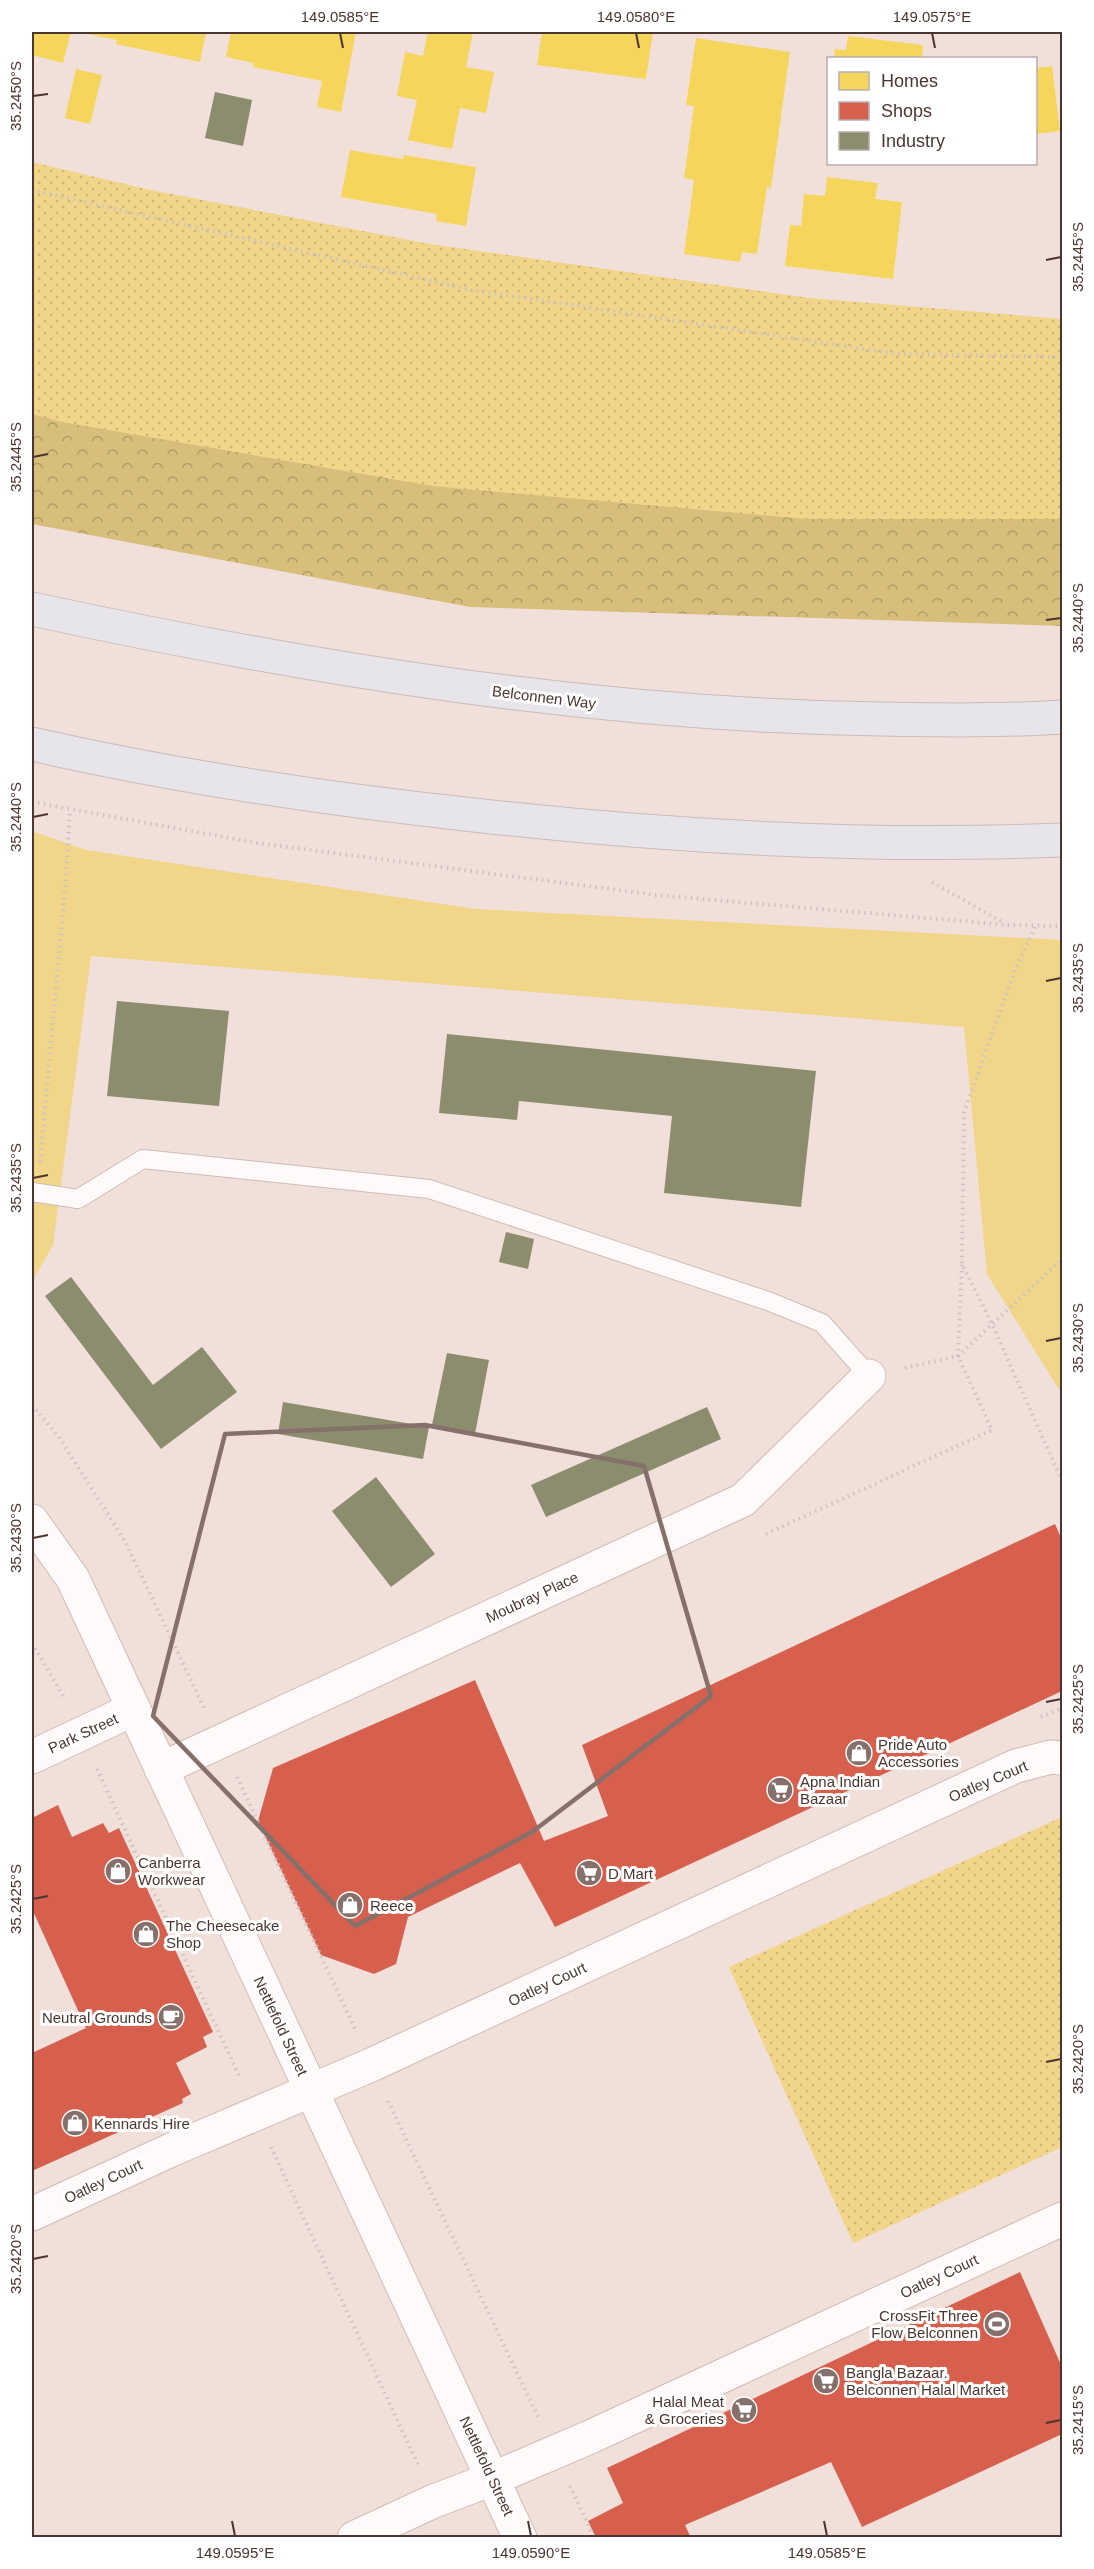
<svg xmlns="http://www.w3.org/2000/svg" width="1094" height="2569" font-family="Arial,sans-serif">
<defs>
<pattern id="forest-crowns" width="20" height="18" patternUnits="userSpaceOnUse" patternTransform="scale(1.5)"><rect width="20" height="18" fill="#d7bf7b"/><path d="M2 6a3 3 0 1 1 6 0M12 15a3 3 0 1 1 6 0" fill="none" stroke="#b09c65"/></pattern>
<pattern id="park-dots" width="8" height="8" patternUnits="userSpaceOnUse" patternTransform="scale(1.5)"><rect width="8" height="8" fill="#f1d589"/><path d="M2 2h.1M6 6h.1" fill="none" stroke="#d0b777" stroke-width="1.8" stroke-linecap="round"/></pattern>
</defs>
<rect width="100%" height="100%" fill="#f1dfda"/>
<path fill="#f1d589" d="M32,831L86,850L476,909L1062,940V1394L987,1274L964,1027L91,956L53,1245L32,1282Z"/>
<path fill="url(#forest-crowns)" d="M32,238L1062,406V626L470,607L32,524Z"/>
<g fill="url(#park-dots)">
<path d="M32,162L146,189L430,244L810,298L1062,319V519H806L432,486L62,422L32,414Z"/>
<path d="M1062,1817V2147L853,2243L729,1967Z"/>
</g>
<g fill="#f6d55c">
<path d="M32,32H71L63,63L32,55Z"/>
<path d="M88,32H206L200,62L116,44L117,40L88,34Z"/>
<path d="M231,32H356L341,112L317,107L322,81L253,67L254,63L226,57Z"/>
<path d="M428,32H473L466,67L494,72L486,113L460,108L452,149L408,140L417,100L397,96L405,52L423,56Z"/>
<path d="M542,32H653L646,79L537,65Z"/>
<path d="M848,36L923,45L922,58H834L835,49L846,50Z"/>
<path d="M696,38L790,52L771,188L767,187L757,254L742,252L740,262L684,254L694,180L684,178L694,106L686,105Z"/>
<path d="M1052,66L1060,131L1036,134V68Z"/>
<path d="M76,69L102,75L90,124L65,118Z"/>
<path d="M350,150L403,159L404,155L476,167L466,226L436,221L437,214L341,197Z"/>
<path d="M827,177L878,183L875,199L902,202L893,279L785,266L790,225L801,226L804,194L825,196Z"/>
</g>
<g fill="#d6604d">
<path d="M1055,1524L1062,1540V1691L555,1927L520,1863L408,1917L396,1964L374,1974L321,1955L258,1821L273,1768L475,1680L544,1841L608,1816L582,1745Z"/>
<path d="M58,1805L72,1837L103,1823L109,1833L119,1828L213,2032L203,2037L207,2047L176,2063L191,2094L182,2099L183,2103L32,2171V2053L86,2028L32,1909V1818Z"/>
<path d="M1020,2272L1062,2367V2434L862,2527L831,2462L685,2525L691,2538H596L588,2521L623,2503L607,2468Z"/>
</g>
<g fill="#8c8c6e">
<path d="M215,92L252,100L243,146L205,138Z"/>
<path d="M117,1001L229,1011L219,1106L107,1096Z"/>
<path d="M447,1034L816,1071L801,1207L664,1193L672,1116L519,1101L517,1120L439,1113Z"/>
<path d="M506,1232L534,1239L528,1269L499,1262Z"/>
<path d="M71,1277L153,1385L202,1347L237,1392L161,1449L45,1296Z"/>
<path d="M447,1353L489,1360L475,1434L432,1425Z"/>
<path d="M283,1402L429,1427L423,1459L278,1434Z"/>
<path d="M707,1407L721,1439L546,1517L531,1485Z"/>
<path d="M376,1477L435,1554L391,1587L332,1511Z"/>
</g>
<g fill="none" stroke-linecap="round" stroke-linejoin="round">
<defs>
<path id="service" d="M32,1192L78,1199L143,1159L429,1189L768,1301L822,1323L869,1376"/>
<g id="minor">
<path d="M32,1757L134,1709"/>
<path d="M161,1769L743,1500L869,1376"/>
<path d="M32,2214L171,2150L371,2065L1016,1766L1051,1757L1062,1758"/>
<path d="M354,2538L434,2501L492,2479L590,2437L1062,2219"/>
</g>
<path id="tertiary" d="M32,1521L73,1579L520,2538"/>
<g id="primary">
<path d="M32,609C311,669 593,715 880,719C941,720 1001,721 1062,717"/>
<path d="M32,744C177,777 326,799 474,815C669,837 866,848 1062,840"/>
</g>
</defs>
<use href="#service" stroke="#cfbcb7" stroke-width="20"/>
<use href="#minor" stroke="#cfbcb7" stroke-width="35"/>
<use href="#tertiary" stroke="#cfbcb7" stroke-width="35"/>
<use href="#primary" stroke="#c8bcb9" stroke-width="35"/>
<g stroke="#cbc3c2" stroke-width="4" stroke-dasharray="1.5 4.5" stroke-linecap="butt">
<path d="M32,190L471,290L898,354L1062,357"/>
<path d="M32,802L257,843L656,895L1007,925L1062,926"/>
<path d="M932,882L1004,923"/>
<path d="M1035,927L1015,970L964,1112L962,1264L992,1324L1062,1481"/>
<path d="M40,1162L66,878L70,810"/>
<path d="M905,1368L958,1356L1062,1259"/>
<path d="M32,1405L59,1437L126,1543L204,1708"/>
<path d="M766,1534L992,1430L958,1356L962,1264"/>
<path d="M32,1643L65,1699"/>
<path d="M1041,1717L1062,1708"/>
<path d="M97,1769L240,2078"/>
<path d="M237,1777L356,2031"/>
<path d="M388,2101L538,2417"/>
<path d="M271,2147L418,2465"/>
<path d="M570,2486L594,2538"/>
</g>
<use href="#service" stroke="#fdfaf9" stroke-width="18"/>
<use href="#minor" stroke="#fdfaf9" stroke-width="33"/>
<use href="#tertiary" stroke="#fdfaf9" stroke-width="33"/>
<use href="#primary" stroke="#e7e5e9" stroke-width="33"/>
</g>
<path fill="none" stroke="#85706c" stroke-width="4.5" stroke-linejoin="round" d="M425,1425L644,1466L711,1696L532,1832L355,1926L153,1716L225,1434Z"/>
<path fill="none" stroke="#4b3530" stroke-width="2" d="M340,33L343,48M636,33L639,48M932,33L935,48M33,96L48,94M1046,260L1061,257M33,457L48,454M1046,620L1061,618M33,817L48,814M1046,981L1061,978M33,1178L48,1175M1046,1341L1061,1338M33,1538L48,1535M1046,1702L1061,1699M33,1899L48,1896M1046,2062L1061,2059M33,2259L48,2256M1046,2423L1061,2420M232,2521L235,2536M528,2521L531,2536M824,2521L827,2536"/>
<defs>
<symbol id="shop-disc" viewBox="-11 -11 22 22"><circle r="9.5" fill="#85706c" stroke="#fff"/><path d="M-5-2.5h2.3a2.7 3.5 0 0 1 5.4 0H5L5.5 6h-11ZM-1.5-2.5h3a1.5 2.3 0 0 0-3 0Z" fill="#fff"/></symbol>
<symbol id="supermarket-disc" viewBox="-11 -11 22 22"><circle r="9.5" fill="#85706c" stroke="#fff"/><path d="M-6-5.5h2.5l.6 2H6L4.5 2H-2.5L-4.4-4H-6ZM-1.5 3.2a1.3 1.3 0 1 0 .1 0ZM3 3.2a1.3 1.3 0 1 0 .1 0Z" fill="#fff"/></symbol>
<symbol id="cafe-disc" viewBox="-11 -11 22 22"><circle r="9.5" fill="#85706c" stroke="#fff"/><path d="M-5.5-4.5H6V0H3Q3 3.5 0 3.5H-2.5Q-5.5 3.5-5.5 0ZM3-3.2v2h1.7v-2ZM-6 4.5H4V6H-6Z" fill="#fff"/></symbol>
<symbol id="stadium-disc" viewBox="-11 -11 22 22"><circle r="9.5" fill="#85706c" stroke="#fff"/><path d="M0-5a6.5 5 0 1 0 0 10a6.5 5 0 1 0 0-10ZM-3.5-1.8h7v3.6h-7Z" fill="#fff"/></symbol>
</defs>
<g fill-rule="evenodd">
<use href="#shop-disc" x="844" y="1738" width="30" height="30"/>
<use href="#supermarket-disc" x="765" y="1775" width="30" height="30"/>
<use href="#shop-disc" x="103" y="1856" width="30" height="30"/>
<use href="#supermarket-disc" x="574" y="1858" width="30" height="30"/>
<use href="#shop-disc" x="335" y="1890" width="30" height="30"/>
<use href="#shop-disc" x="131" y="1919" width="30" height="30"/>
<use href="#cafe-disc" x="156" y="2002" width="30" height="30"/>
<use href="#shop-disc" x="60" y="2108" width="30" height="30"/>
<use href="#stadium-disc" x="982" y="2309" width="30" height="30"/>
<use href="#supermarket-disc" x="811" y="2366" width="30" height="30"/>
<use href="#supermarket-disc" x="729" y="2395" width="30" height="30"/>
</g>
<g text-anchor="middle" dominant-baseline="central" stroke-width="6" stroke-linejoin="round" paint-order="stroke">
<g font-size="15" fill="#4b3530" stroke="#fff">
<text transform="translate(544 697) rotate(7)">Belconnen Way</text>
<text transform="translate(532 1597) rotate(-25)">Moubray Place</text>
<text transform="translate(83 1733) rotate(-25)">Park Street</text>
<text transform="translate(988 1781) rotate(-23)">Oatley Court</text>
<text transform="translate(547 1984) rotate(-25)">Oatley Court</text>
<text transform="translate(281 2026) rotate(65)">Nettlefold Street</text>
<text transform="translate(103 2181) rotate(-25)">Oatley Court</text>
<text transform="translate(939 2276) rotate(-25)">Oatley Court</text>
<text transform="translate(487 2466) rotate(65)">Nettlefold Street</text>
</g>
<g font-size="15" fill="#4b3530" stroke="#fff" text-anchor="start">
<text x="878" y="1744">Pride Auto<tspan x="878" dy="17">Accessories</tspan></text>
<text x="800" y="1781">Apna Indian<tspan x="800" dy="17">Bazaar</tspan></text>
<text x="138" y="1862">Canberra<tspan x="138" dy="17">Workwear</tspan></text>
<text x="608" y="1873">D Mart</text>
<text x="370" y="1905">Reece</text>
<text x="166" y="1925">The Cheesecake<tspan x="166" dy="17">Shop</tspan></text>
<text x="152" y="2017" text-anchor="end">Neutral Grounds</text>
<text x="94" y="2123">Kennards Hire</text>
<text x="978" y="2315" text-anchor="end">CrossFit Three<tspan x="978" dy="17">Flow Belconnen</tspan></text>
<text x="846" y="2372">Bangla Bazaar.<tspan x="846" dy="17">Belconnen Halal Market</tspan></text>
<text x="724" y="2401" text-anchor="end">Halal Meat<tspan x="724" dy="17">&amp; Groceries</tspan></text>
</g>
</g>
<rect width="1094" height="2569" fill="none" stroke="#ffffff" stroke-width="66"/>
<rect x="827" y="57" width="210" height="108" fill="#ffffff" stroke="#b7aeac" stroke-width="1.5"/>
<rect x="839" y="72" width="30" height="18" fill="#f6d55c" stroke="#b7aeac" stroke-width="1.5"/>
<text x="881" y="87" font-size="18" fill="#4b3530">Homes</text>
<rect x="839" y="102" width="30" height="18" fill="#d6604d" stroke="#b7aeac" stroke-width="1.5"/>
<text x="881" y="117" font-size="18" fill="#4b3530">Shops</text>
<rect x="839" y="132" width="30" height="18" fill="#8c8c6e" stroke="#b7aeac" stroke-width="1.5"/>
<text x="881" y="147" font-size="18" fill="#4b3530">Industry</text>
<rect x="33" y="33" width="1028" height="2503" fill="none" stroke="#4b3530" stroke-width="2"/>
<g font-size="15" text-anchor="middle" fill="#4b3530">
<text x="340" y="22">149.0585°E</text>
<text x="636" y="22">149.0580°E</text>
<text x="932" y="22">149.0575°E</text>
<text transform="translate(16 96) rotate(-90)" y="5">35.2450°S</text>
<text transform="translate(1078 257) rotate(-90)" y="5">35.2445°S</text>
<text transform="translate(16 457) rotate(-90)" y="5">35.2445°S</text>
<text transform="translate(1078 618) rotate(-90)" y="5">35.2440°S</text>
<text transform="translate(16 817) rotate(-90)" y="5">35.2440°S</text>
<text transform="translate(1078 978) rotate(-90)" y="5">35.2435°S</text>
<text transform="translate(16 1178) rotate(-90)" y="5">35.2435°S</text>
<text transform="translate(1078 1338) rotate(-90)" y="5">35.2430°S</text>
<text transform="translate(16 1538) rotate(-90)" y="5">35.2430°S</text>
<text transform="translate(1078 1699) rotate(-90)" y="5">35.2425°S</text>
<text transform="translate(16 1899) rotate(-90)" y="5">35.2425°S</text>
<text transform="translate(1078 2059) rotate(-90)" y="5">35.2420°S</text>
<text transform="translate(16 2259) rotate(-90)" y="5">35.2420°S</text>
<text transform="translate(1078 2420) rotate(-90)" y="5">35.2415°S</text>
<text x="235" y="2558">149.0595°E</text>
<text x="531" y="2558">149.0590°E</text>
<text x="827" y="2558">149.0585°E</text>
</g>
</svg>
